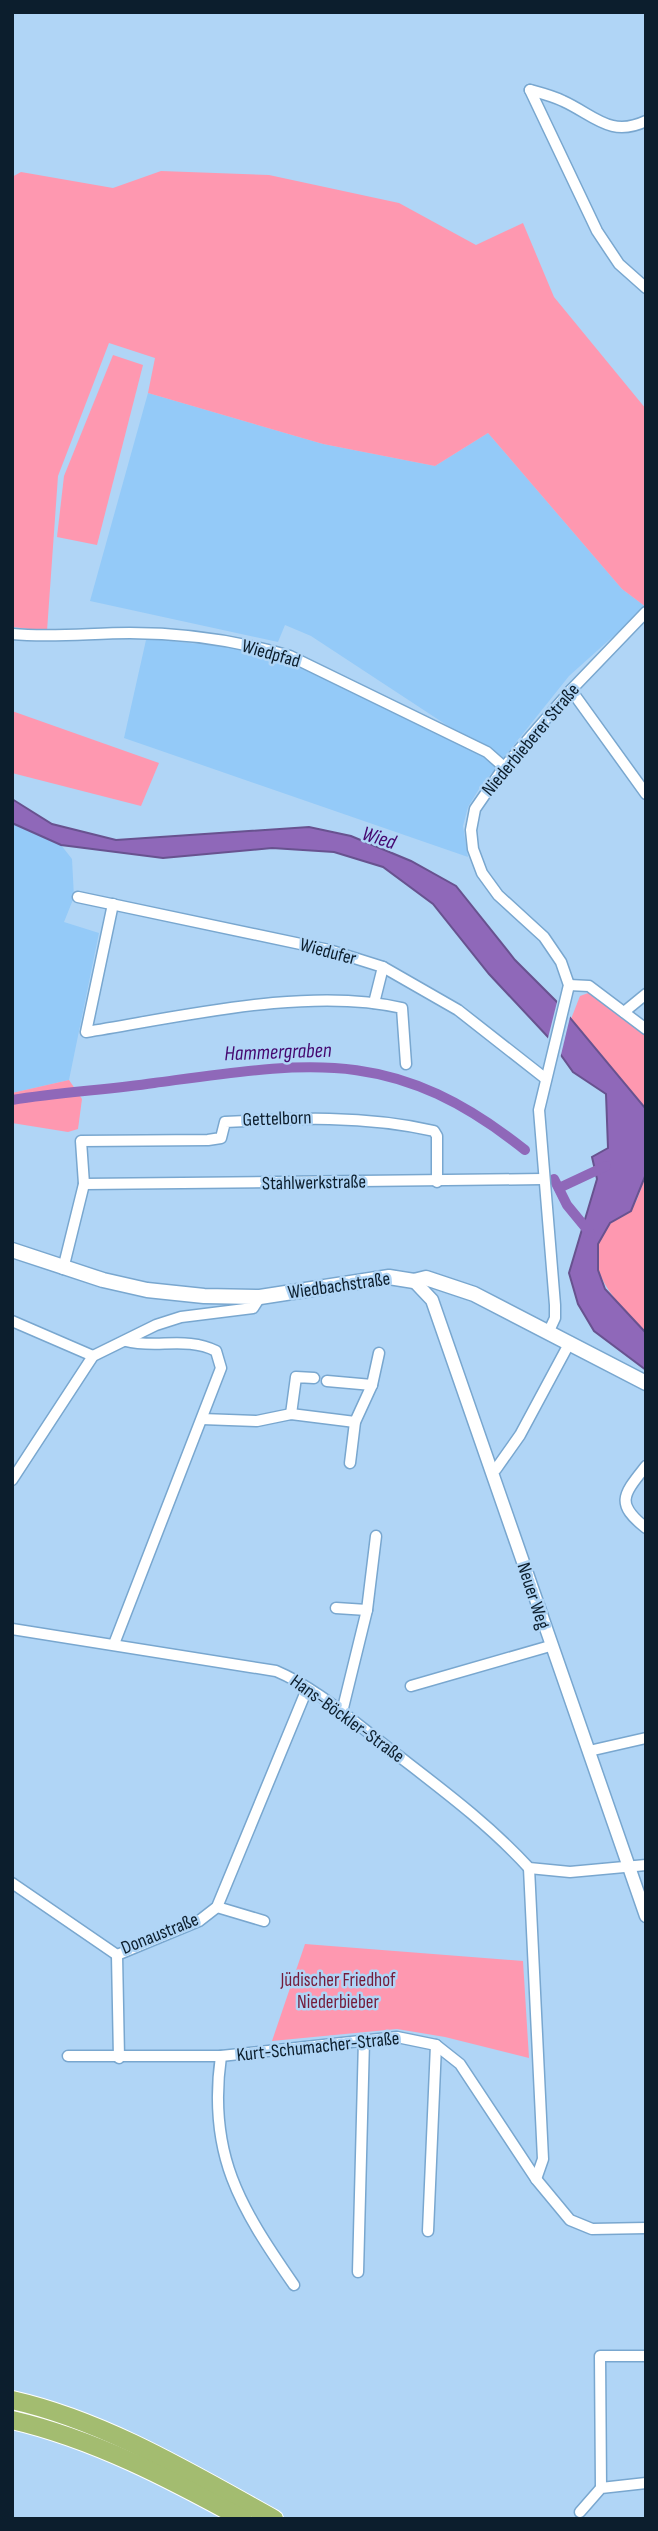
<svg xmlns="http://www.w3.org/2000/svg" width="658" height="2531" font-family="'Sofia Sans Condensed',sans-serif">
<rect width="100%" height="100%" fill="#b0d5f6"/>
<g fill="#94caf8">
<path d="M148,393L323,444L435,466L488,433L622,589L646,607L569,676L479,789L468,807L463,826L468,857L124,738L146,640H163L271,652L480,747L311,636L285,625L278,642L90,601Z"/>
<path d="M12,823L61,845L72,859L74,897L64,922L99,933L69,1080L12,1093Z"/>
</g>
<g fill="#fe98b0">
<path d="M161,171L269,175L399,203L476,245L523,223L554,297L646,409V607L622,589L488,433L435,466L323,444L148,393L155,358L109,343L58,476L47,631L12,627V177L21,172L113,188Z"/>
<path d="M113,355L143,365L97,545L57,537L64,476Z"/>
<path d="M12,711L159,763L141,806L12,773Z"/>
<path d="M591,992L646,1035V1109L571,1019L580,996Z"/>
<path d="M69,1080L82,1099L78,1129L68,1132L12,1123V1093Z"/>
<path d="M646,1174V1333C620,1305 573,1264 610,1224C615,1219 623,1217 628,1213C637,1206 642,1184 646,1174Z"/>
<path d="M305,1944L523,1961L529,2058L445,2037L397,2029L272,2041Z"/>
</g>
<path fill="#8f68b9" stroke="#68528f" stroke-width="2" d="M12,799L52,824L116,840L309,827L351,836L411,861L456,886L515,960L556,1001L646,1109V1174L631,1211L610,1223L598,1244V1270L605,1289L646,1333V1370L594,1331L578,1304L569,1273L597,1179L592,1157L608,1148L606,1094L573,1072L548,1037L489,974L433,904L383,867L334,852L272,848L163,858L61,845L12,823Z"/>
<path fill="#b0d5f6" d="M558,998L571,1013L560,1059L547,1042Z"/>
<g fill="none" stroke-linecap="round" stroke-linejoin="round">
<g stroke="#8f68b9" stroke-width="10">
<path d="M12,1100C60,1092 107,1090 154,1083C311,1062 393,1045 525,1150"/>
<path d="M554,1179L567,1205L590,1233"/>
<path d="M559,1188L606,1166"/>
</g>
<defs>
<g id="minor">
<path d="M530,90L597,231L619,264L646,288"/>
<path d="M530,90C541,93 553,96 563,101C594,115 610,138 646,121"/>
<path d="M12,634C52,638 91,633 130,633C184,633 239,641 290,656L487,752L504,767"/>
<path d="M571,690L646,794"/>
<path d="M78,897L329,950L383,967L458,1010L546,1079"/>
<path d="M113,904L86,1032C180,1017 309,986 402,1008L406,1064"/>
<path d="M569,985L589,986L646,1029"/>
<path d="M374,1003L383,967"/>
<path d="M624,1012L646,994"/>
<path d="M84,1184L543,1179"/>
<path d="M63,1269L84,1184L81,1141L208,1140L221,1138L225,1122C295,1118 364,1115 434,1131L437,1136V1182"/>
<path d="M12,1321L93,1356"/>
<path d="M549,1331L555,1318V1305L539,1110L569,985L561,962L544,937L498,895L482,873L473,849L471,830L475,809L504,767L571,690L646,612"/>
<path d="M327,1381L372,1385"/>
<path d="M291,1414L296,1377L314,1378"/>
<path d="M202,1419L257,1421L291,1414L355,1422"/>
<path d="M350,1463L355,1422L372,1385L379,1353"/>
<path d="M646,1466C624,1494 614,1503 646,1528"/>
<path d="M491,1471L496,1469L520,1435L570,1342"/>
<path d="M12,1480L93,1356L156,1325L181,1317L253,1308L260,1297"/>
<path d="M336,1608L367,1610"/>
<path d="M12,1629L276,1671C314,1687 349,1718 382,1743C433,1783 485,1820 529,1868L570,1872L646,1865"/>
<path d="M114,1644L221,1368L216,1351C187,1336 155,1349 126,1341"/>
<path d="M411,1686L550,1646"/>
<path d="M342,1712L367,1610L376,1536"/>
<path d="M589,1751L646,1738"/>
<path d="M529,1868L543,2159L536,2179"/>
<path d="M12,1883L117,1955"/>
<path d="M217,1907L264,1921"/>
<path d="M117,1955L199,1921L217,1907L307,1689"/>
<path d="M117,1955L119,2058"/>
<path d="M68,2056H221L397,2037L436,2045L460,2064L536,2179L570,2220L592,2229L646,2228"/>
<path d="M221,2056C207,2154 240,2207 294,2285"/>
<path d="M428,2231L436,2045"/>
<path d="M358,2272L364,2040"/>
<path d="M601,2488L600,2356H646"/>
<path d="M580,2512L601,2488L646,2483"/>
</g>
<path id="tertiary" d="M414,1281L432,1300L646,1916"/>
<path id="secondary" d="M12,1250L103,1280L147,1290L204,1296L260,1297L389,1277L414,1281L426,1278L474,1294L646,1383"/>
<g id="trunk">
<path d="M12,2400C105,2421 191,2473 274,2519"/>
<path d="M12,2420C94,2439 170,2479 243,2519"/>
</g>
</defs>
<use href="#minor" stroke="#79a7cf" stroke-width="13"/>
<use href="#tertiary" stroke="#79a7cf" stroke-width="15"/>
<use href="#secondary" stroke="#79a7cf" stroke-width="17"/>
<use href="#trunk" stroke="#fff" stroke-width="20"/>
<use href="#minor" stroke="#fff" stroke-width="10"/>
<use href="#tertiary" stroke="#fff" stroke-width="12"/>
<use href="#secondary" stroke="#fff" stroke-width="14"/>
<use href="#trunk" stroke="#a3bc70" stroke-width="18"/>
</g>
<g text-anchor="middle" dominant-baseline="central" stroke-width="5" stroke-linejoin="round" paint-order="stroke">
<g font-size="19" fill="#0c1e2d" stroke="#b0d5f6">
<text transform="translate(271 654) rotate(16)">Wiedpfad</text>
<text transform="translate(531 740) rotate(-50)">Niederbieberer Straße</text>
<text transform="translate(328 952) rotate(15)">Wiedufer</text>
<text transform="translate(277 1119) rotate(-2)">Gettelborn</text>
<text transform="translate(314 1183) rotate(-1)">Stahlwerkstraße</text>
<text transform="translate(339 1286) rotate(-8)">Wiedbachstraße</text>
<text transform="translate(533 1596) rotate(72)">Neuer Weg</text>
<text transform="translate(347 1719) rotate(36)">Hans-Böckler-Straße</text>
<text transform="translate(160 1934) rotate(-22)">Donaustraße</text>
<text transform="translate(318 2047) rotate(-6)">Kurt-Schumacher-Straße</text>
</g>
<g font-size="19" fill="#741a39" stroke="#b0d5f6">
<text x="338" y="1980">Jüdischer Friedhof<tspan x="338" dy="22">Niederbieber</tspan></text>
</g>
<g font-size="21" font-style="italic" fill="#45076f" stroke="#b0d5f6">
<text transform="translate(379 838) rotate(18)">Wied</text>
<text transform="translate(278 1052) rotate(-2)">Hammergraben</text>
</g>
</g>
<rect width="658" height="2531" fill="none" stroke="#0c1e2d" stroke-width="28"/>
</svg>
